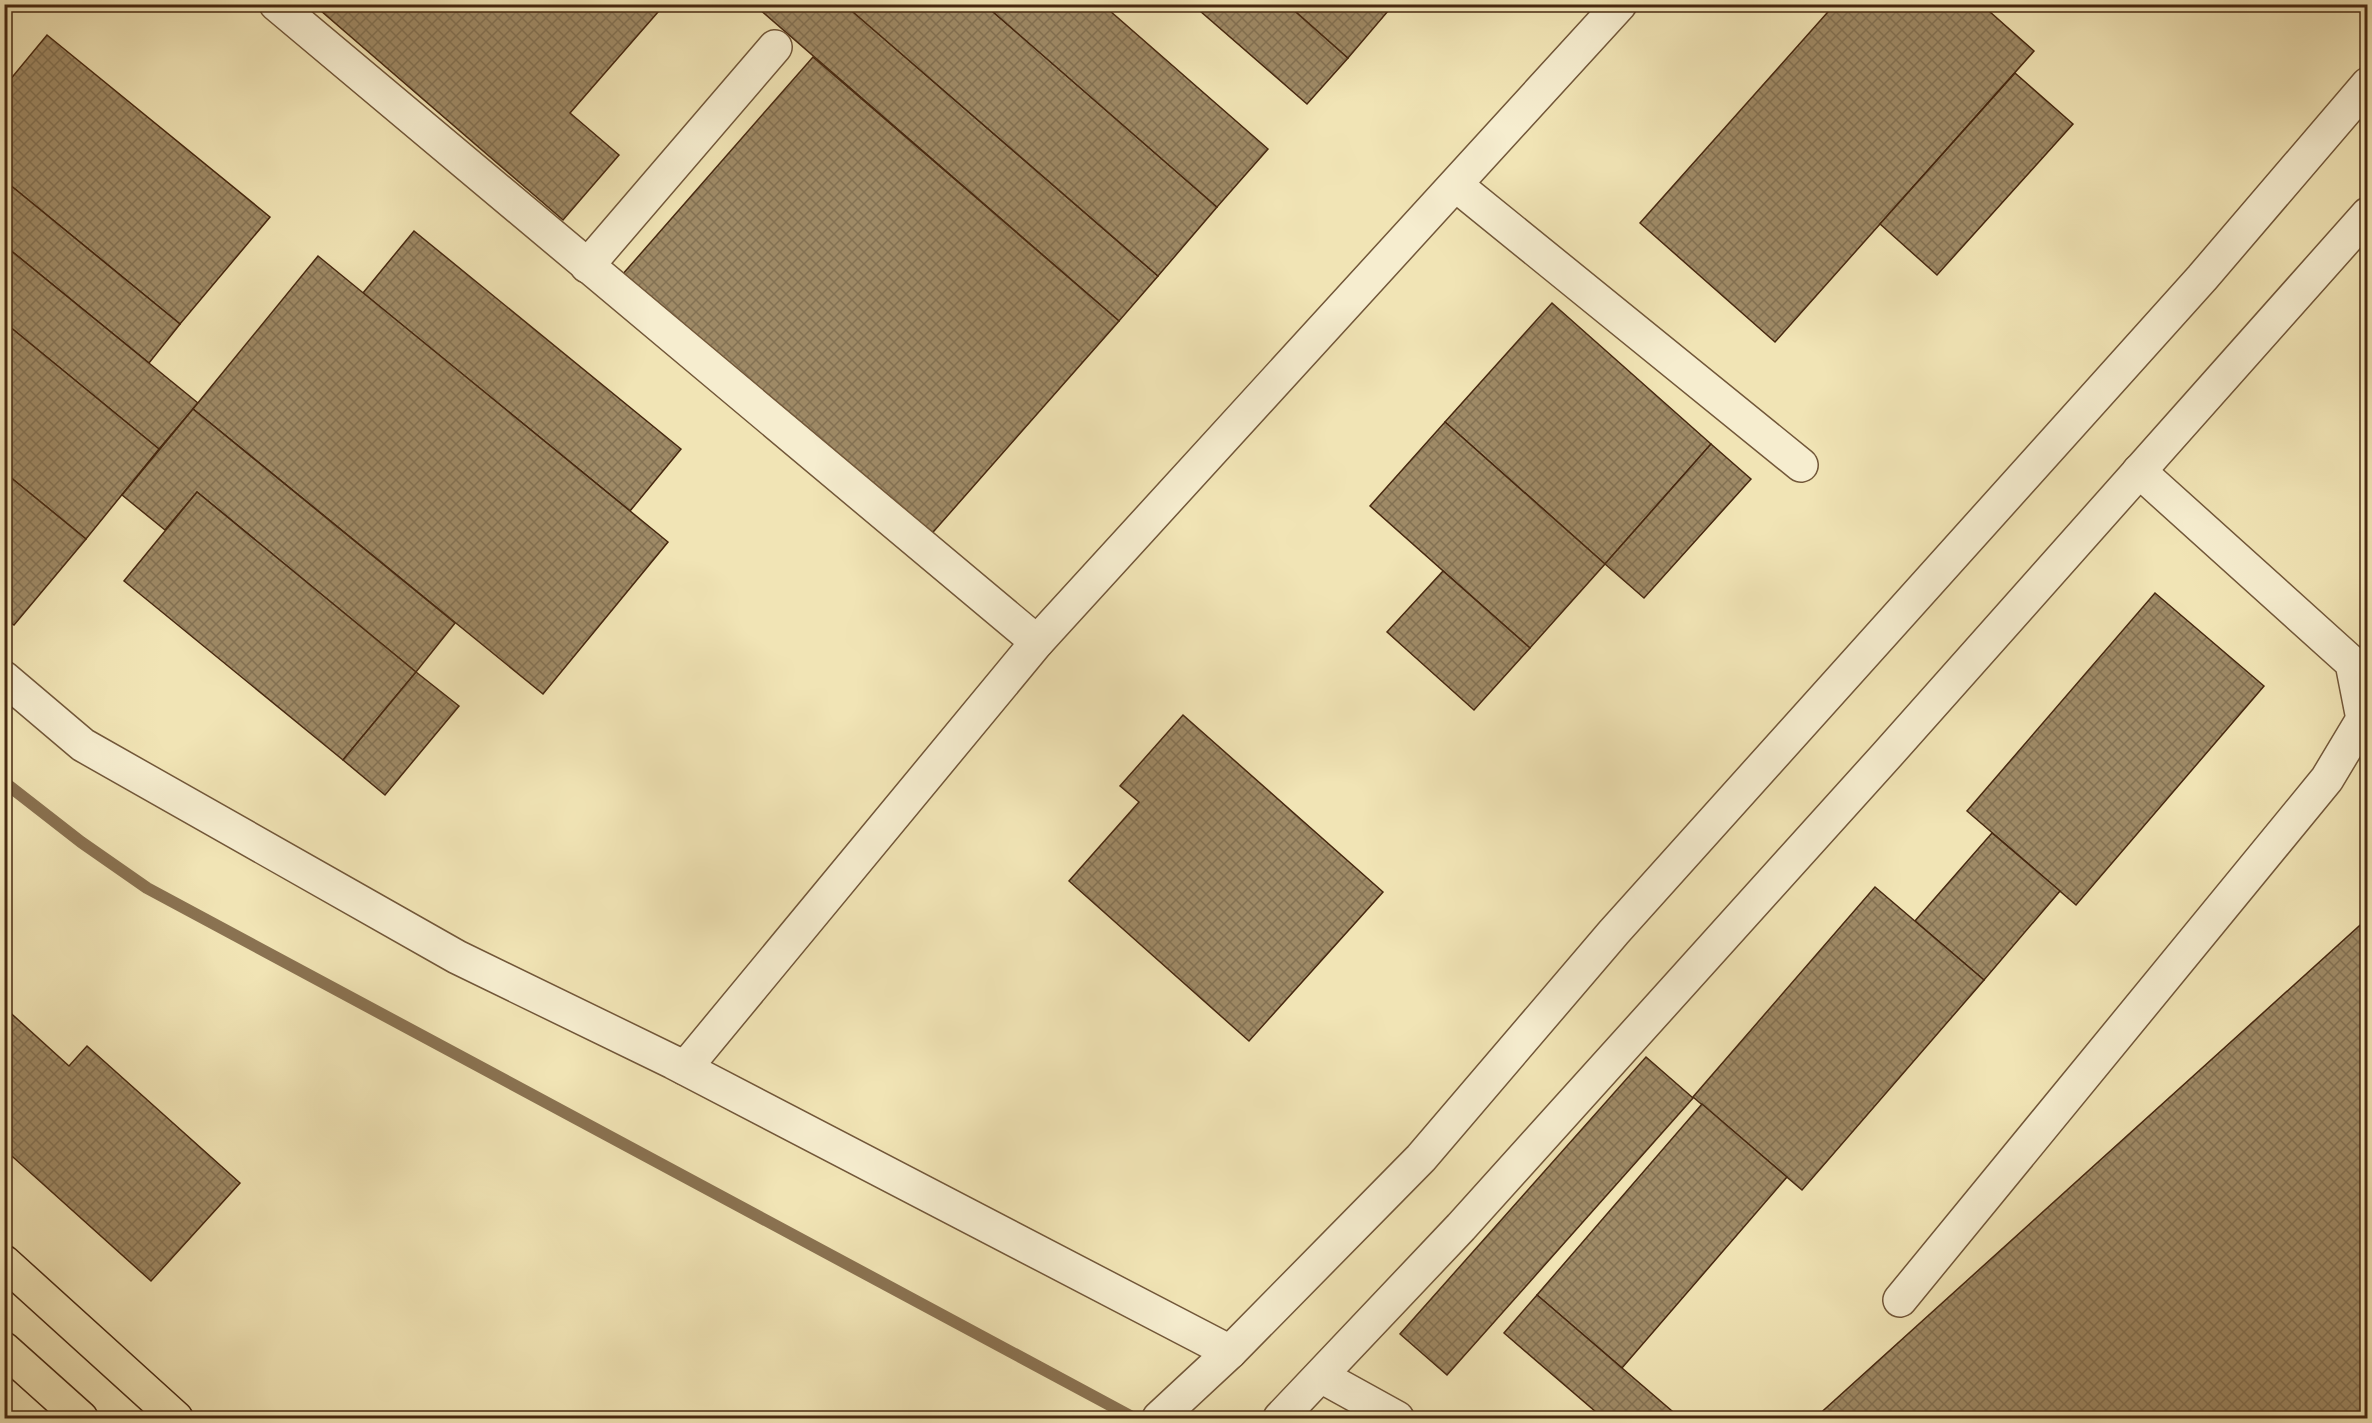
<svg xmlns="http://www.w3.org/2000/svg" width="2372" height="1423" font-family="'IM FELL DW Pica',serif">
<defs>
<pattern id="building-cross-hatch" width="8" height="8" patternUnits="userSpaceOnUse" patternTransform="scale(1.5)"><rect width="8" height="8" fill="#9f8a66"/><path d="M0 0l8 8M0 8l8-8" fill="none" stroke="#837153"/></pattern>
</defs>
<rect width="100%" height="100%" fill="#f1e4b5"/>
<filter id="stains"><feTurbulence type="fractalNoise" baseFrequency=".00333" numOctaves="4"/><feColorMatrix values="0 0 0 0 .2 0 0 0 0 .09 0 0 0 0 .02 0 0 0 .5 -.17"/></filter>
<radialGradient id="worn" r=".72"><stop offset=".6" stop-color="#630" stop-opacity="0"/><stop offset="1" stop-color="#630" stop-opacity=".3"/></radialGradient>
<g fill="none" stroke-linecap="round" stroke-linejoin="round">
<path stroke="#8a7251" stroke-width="12" d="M4,782L81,842L147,888L1134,1418"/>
</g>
<g fill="url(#building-cross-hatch)" stroke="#472810" stroke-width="1.5">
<path d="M313,4H665L570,113L619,155L563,220Z"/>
<path d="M763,4H844L1158,276L1119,321L759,9Z"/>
<path d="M859,4H984L1217,207L1158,276L853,12Z"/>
<path d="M984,4H1102L1268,149L1217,207Z"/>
<path d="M1192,4H1287L1348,58L1307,104Z"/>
<path d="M1287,4H1394L1348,58Z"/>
<path d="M1835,4H1981L2034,51L1775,342L1640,223Z"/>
<path d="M47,35L270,217L180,324L4,180V87Z"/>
<path d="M813,57L1119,321L927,539L622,275Z"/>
<path d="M2015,73L2073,124L1937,275L1880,224Z"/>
<path d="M4,180L180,324L149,363L4,245Z"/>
<path d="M414,231L681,449L630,511L363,293Z"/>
<path d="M4,245L198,403L159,449L4,322Z"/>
<path d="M318,256L668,542L543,694L193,409Z"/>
<path d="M1552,303L1711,444L1605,564L1445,422Z"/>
<path d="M4,322L159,449L86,539L4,472Z"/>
<path d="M193,409L455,623L416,672L197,492L165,530L122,495Z"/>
<path d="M1445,422L1605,564L1530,648L1370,506Z"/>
<path d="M1711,444L1751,479L1644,598L1605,564Z"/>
<path d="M4,472L86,539L14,625L4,618Z"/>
<path d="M197,492L416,672L343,760L124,581Z"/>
<path d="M1443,571L1530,648L1474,710L1387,632Z"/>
<path d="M2155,593L2264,686L2076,905L1967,811Z"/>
<path d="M416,672L459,706L385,795L343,760Z"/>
<path d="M1183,715L1383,892L1249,1041L1069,881L1139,802L1120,786Z"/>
<path d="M1992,833L2060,891L1984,980L1915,921Z"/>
<path d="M1875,887L1984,980L1802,1190L1693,1097Z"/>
<path d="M2368,918V1418H1815Z"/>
<path d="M4,1007L69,1066L87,1046L240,1183L151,1281L4,1149Z"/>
<path d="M1646,1057L1693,1098L1447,1375L1400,1334Z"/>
<path d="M1702,1104L1787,1177L1622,1368L1537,1295Z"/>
<path d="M1537,1295L1679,1417L1678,1418H1603L1504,1333Z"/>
</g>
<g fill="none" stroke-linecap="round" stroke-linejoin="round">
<defs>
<g id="minor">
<path d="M276,4L1037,642"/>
<path d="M1456,185L1801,465"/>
<path d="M587,266L775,47"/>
<path d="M4,678L83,745L457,957L673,1062L1230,1352"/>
<path d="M685,1068L1037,642L1620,4"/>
<path d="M1900,1300L2327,779L2363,719L2352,663L2139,471"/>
<path d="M1321,1376L1397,1418"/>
<path d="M1159,1418L1230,1352L1421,1158L1614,932L2202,278L2368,84"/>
<path d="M1280,1418L1461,1227L1886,756L2368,214"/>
</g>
<g id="major">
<path d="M4,1262L176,1418"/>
<path d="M4,1349L81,1418"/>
</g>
</defs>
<use href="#minor" stroke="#725739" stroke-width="36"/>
<use href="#major" stroke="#472810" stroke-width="36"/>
<use href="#minor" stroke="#f6edcf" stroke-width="33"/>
<use href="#major" stroke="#f1e4b5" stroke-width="33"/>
</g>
<rect width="2372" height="1423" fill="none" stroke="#f1e4b5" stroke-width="24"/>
<rect x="6" y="6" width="2360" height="1411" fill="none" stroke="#472810" stroke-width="3"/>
<rect x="12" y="12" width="2348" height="1399" fill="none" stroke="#472810" stroke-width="1.5"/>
<rect width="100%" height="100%" filter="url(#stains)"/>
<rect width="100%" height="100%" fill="url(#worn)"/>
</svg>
